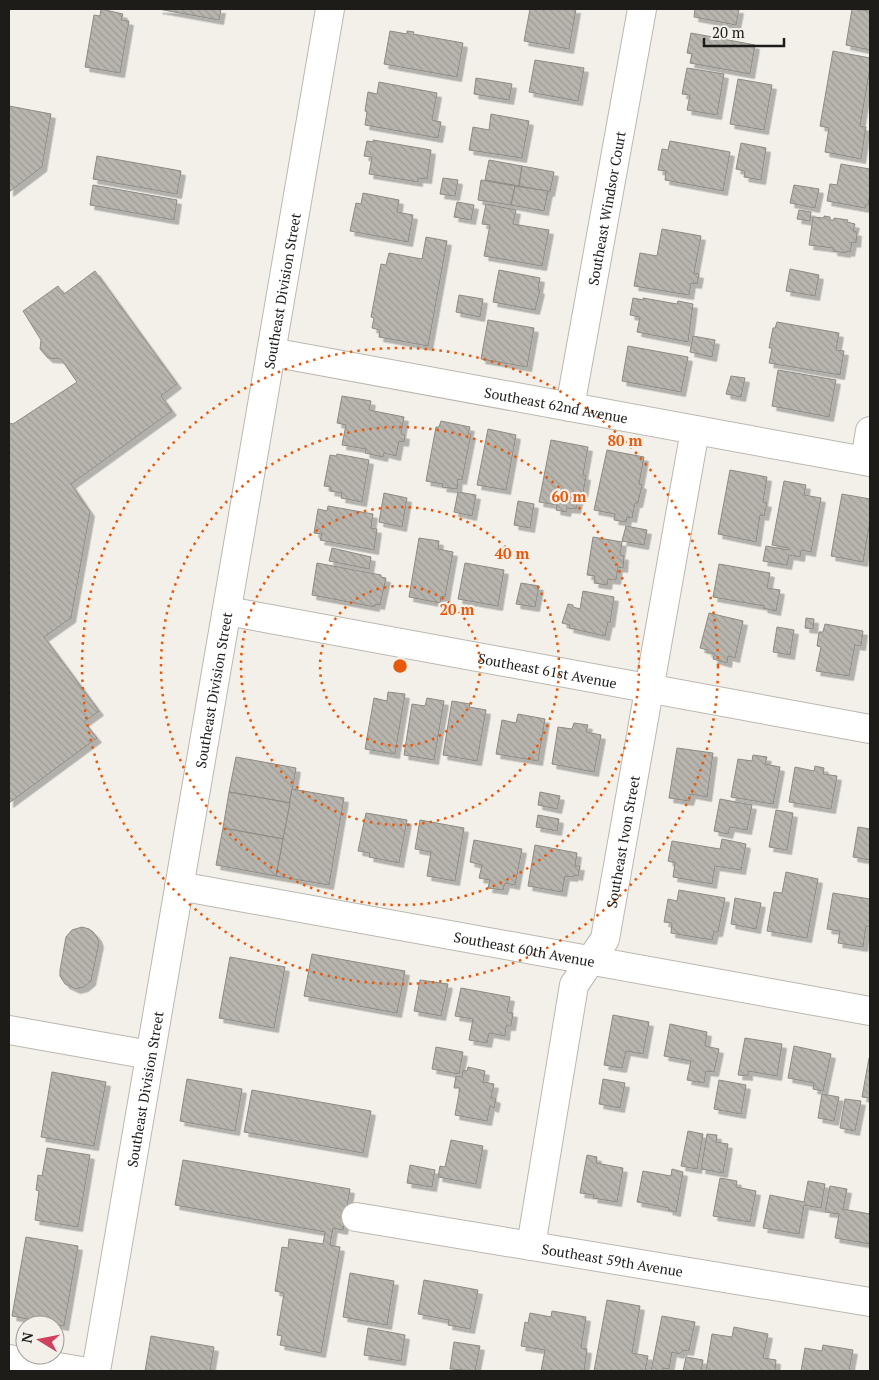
<svg xmlns="http://www.w3.org/2000/svg" width="879" height="1380" font-family="'PT Serif',serif">
<defs>
<pattern id="building-back-hatch" width="6" height="6" patternUnits="userSpaceOnUse" patternTransform="scale(1.25)"><rect width="6" height="6" fill="#b8b5ae"/><path d="M-1 5l2 2M0 0l6 6M5-1l2 2" fill="none" stroke="#9e9b95"/></pattern>
<filter id="shadow"><feDropShadow dx="4.5" dy="4.5" stdDeviation="0" flood-color="#0004"/></filter>
</defs>
<rect width="100%" height="100%" fill="#f2f0e8"/>
<g fill="url(#building-back-hatch)" stroke="#8d8a83" filter="url(#shadow)">
<path d="M101,9L123,14L121,20L129,21L120,73L85,67L94,15L100,16Z"/>
<path d="M158,9H221L219,20Z"/>
<path d="M530,9H576L569,49L524,41Z"/>
<path d="M695,9H739L736,25L694,17Z"/>
<path d="M852,9L870,11V50L846,45Z"/>
<path d="M390,31L407,34V31L414,32L413,34L463,43L457,77L384,64Z"/>
<path d="M691,33L755,45L750,74L690,63L692,54L687,53Z"/>
<path d="M833,51L870,58V68L860,126L866,127L861,159L825,152L829,128L820,126Z"/>
<path d="M535,60L584,68L578,101L529,92Z"/>
<path d="M687,68L724,74L717,115L687,110L690,95L682,94Z"/>
<path d="M476,78L512,84L509,100L474,94Z"/>
<path d="M738,79L772,85L764,130L730,124Z"/>
<path d="M379,82L437,93L432,120L441,122L438,138L365,125L367,112L365,111L368,92L377,94Z"/>
<path d="M9,106L51,114L42,167L9,192Z"/>
<path d="M491,114L529,121L522,158L469,150L473,127L489,130Z"/>
<path d="M373,140L431,150L427,179L418,178V182L369,174L372,157L364,156L367,141L374,142Z"/>
<path d="M670,141L730,152L723,191L665,180L666,171L658,170L662,149L668,150Z"/>
<path d="M741,143L766,148L761,180L744,177L745,171L736,169Z"/>
<path d="M97,156L181,171L177,194L93,179Z"/>
<path d="M489,160L522,166L519,186L485,180Z"/>
<path d="M841,164L870,169V195L868,205H866L865,208L827,201L830,184L837,185Z"/>
<path d="M522,166L554,172L550,192L519,186Z"/>
<path d="M443,178L458,180L455,196L440,194Z"/>
<path d="M481,180L515,186L511,205L478,200Z"/>
<path d="M93,185L177,200L174,220L90,205Z"/>
<path d="M794,185L819,189L815,208L790,203Z"/>
<path d="M515,186L548,191L544,211L511,205Z"/>
<path d="M363,193L399,200L397,212L413,215L408,242L350,231L356,203L361,204Z"/>
<path d="M457,202L474,205L471,220L454,217Z"/>
<path d="M486,204L516,210L513,224L549,230L542,266L484,256L490,225L482,224Z"/>
<path d="M799,210L811,212L810,221L797,219Z"/>
<path d="M824,216L830,217V220H834V218L848,220L847,222L855,224L853,231L857,232L856,243L852,242L850,252L846,251V253L833,251V248L809,245L813,217L824,218Z"/>
<path d="M662,229L701,236L694,273L699,274L697,284L691,283L689,295L634,286L640,253L657,256Z"/>
<path d="M426,237L447,241L428,346L379,337L380,330L372,328L374,318L371,317L381,264L386,265L389,253L422,259Z"/>
<path d="M790,269L819,275L815,296L786,291Z"/>
<path d="M499,270L540,278L538,289L540,290L535,310L493,302Z"/>
<path d="M95,271L177,384L161,396L172,411L71,484L90,512L71,618L44,637L99,711L84,722L97,738L9,803V423L13,424L77,382L61,359L48,358L40,349L41,340L23,311L58,286L64,294Z"/>
<path d="M459,295L483,299L480,317L456,312Z"/>
<path d="M633,298L643,300V298L677,304L678,301L693,304L688,342L637,332L640,317L630,315Z"/>
<path d="M488,320L534,328L527,367L481,359Z"/>
<path d="M777,322L839,333L836,350L844,351L840,375L769,363L772,348H769L773,328H775Z"/>
<path d="M693,336L715,340L712,357L690,352Z"/>
<path d="M628,346L688,357L681,392L622,381Z"/>
<path d="M778,370L836,380L829,417L772,406Z"/>
<path d="M731,376L745,378L741,397L726,394Z"/>
<path d="M342,396L371,401L369,410L404,417L401,434L405,435L404,442L399,441L396,456L384,453L383,457L365,453L366,449L342,445L346,425L337,423Z"/>
<path d="M441,421L470,427L468,434H471L462,480L458,479L457,489L442,487L443,484L426,481L436,427H439Z"/>
<path d="M488,429L516,435L506,490L477,485Z"/>
<path d="M551,440L588,447L583,475L586,476L583,493L580,492L576,509L567,508L566,512L556,510L557,505L539,502Z"/>
<path d="M607,450L644,457L639,484L642,485L638,503H635L632,518L627,517L626,522L614,520L615,514L594,510Z"/>
<path d="M337,454L369,460L362,502L341,498L342,493L330,491L331,487L324,486L330,455L336,456Z"/>
<path d="M730,470L767,477L763,502L767,503L764,516L760,515L756,542L718,534Z"/>
<path d="M784,481L806,485L804,495L821,498L811,552L801,550L800,557L789,555L787,565L763,561L766,546L789,550V548L772,545Z"/>
<path d="M458,492L476,495L472,516L454,512Z"/>
<path d="M384,493L407,498L402,527L379,522Z"/>
<path d="M842,494L870,499V521L863,562L831,556Z"/>
<path d="M518,501L534,504L530,528L514,525Z"/>
<path d="M328,506L373,514L371,528L377,529L374,550L320,540L322,534L314,533L318,509L327,511Z"/>
<path d="M626,526L647,530L644,545L622,541Z"/>
<path d="M593,537L622,542L620,555L624,556L623,568L618,567L616,580L608,579L607,585L594,583L595,576L587,575Z"/>
<path d="M419,538L439,541L438,549L453,552L445,597L441,596L440,603L409,597Z"/>
<path d="M332,548L371,557L369,569L329,561Z"/>
<path d="M317,563L381,575V577L386,578L380,605L375,604V607L312,595Z"/>
<path d="M465,563L504,570L498,606L458,599Z"/>
<path d="M719,564L770,573L767,588L780,590L776,611L763,608L764,606L713,597Z"/>
<path d="M521,583L539,586L535,607L516,604Z"/>
<path d="M583,591L614,597L610,623L608,622L605,636L569,628L570,625L562,623L568,604L573,605V607L580,609Z"/>
<path d="M709,613L743,621L735,658L728,656L727,663L713,659L715,654L707,652L708,650L700,648Z"/>
<path d="M806,618L814,619L813,629L805,628Z"/>
<path d="M825,624L863,631L861,646L855,645L849,676L816,671L821,647L817,646L819,632H823Z"/>
<path d="M777,627L794,630L790,655L773,652Z"/>
<path d="M388,692L405,694L395,754L365,749L374,698L387,701Z"/>
<path d="M427,698L444,701L434,760L404,755L412,704L425,706Z"/>
<path d="M452,701L470,704L469,707L486,710L477,761L443,755Z"/>
<path d="M518,714L545,719L538,761L496,754L502,720L516,723Z"/>
<path d="M574,723L588,725L586,732L601,735L594,772L552,764L558,727L572,729Z"/>
<path d="M677,748L713,753L707,797L691,794L689,801L669,798Z"/>
<path d="M753,755L767,757L765,764L780,767L773,804L731,797L738,759L752,761Z"/>
<path d="M236,757L296,768L290,803L229,792Z"/>
<path d="M815,766L824,768L823,774L837,776L831,809L789,802L795,767L814,771Z"/>
<path d="M292,789L344,798L329,885L276,876Z"/>
<path d="M229,792L290,803L283,839L223,828Z"/>
<path d="M540,792L560,796L557,809L538,805Z"/>
<path d="M720,799L752,805L747,830L730,827L728,834L714,831Z"/>
<path d="M776,810L793,813L787,850L769,847Z"/>
<path d="M366,813L407,820L399,863L369,857L370,853L358,851Z"/>
<path d="M538,815L559,819L557,831L536,827Z"/>
<path d="M420,820L464,828L455,881L427,876L431,852L415,849Z"/>
<path d="M858,827L870,829V860L853,857Z"/>
<path d="M223,828L283,839L276,876L216,865Z"/>
<path d="M722,839L746,844L741,870L715,866L712,884L673,877L675,863L668,861L672,841L720,849Z"/>
<path d="M474,840L522,849L515,885L505,883L503,890L488,888L490,880L479,878L482,865L470,862Z"/>
<path d="M535,845L577,853L575,866H580L578,876L574,875L573,877L565,876L562,892L528,886Z"/>
<path d="M786,872L818,879L807,938L767,931L774,892L782,893Z"/>
<path d="M679,890L725,898L718,932H714L712,940L671,933L672,923L664,922L668,899L677,901Z"/>
<path d="M833,893L870,899V927L866,926L863,947L838,943L840,931L827,929Z"/>
<path d="M735,898L761,903L756,929L731,924Z"/>
<path d="M82,927L89,929L93,932L97,937L99,943L91,981L84,987L76,989L65,984L60,976V970L66,937L72,930Z"/>
<path d="M312,954L405,971L397,1013L304,996Z"/>
<path d="M230,957L285,967L274,1028L219,1018Z"/>
<path d="M420,980L448,984L441,1016L414,1011Z"/>
<path d="M461,988L510,997L507,1012L513,1013L511,1026H506L505,1036L489,1033L487,1043L469,1040L473,1019L455,1016Z"/>
<path d="M613,1015L649,1022L643,1054L626,1051L622,1068L604,1065Z"/>
<path d="M670,1024L707,1032L705,1046L719,1049L714,1072L706,1071L704,1083L687,1080L691,1061L664,1056Z"/>
<path d="M745,1038L782,1044L777,1076L748,1071V1076L738,1075Z"/>
<path d="M794,1046L831,1054L823,1091L813,1089L814,1083L788,1078Z"/>
<path d="M436,1047L463,1052L459,1074L432,1069Z"/>
<path d="M869,1058H870V1098L862,1097Z"/>
<path d="M468,1067L485,1071L483,1082L494,1084L491,1097L496,1099L494,1108L490,1106L487,1121L455,1115L460,1088H454L456,1076L462,1077L463,1070L467,1071Z"/>
<path d="M52,1072L106,1082L94,1146L41,1137Z"/>
<path d="M187,1079L242,1089L235,1131L180,1121Z"/>
<path d="M603,1079L625,1083L620,1108L599,1104Z"/>
<path d="M719,1080L746,1085L741,1114L714,1109Z"/>
<path d="M252,1090L371,1111L363,1153L244,1132Z"/>
<path d="M822,1094L839,1097L834,1121L818,1118Z"/>
<path d="M845,1099L861,1101L855,1131L840,1128Z"/>
<path d="M688,1131L703,1134L697,1169L681,1166Z"/>
<path d="M707,1134L717,1135L716,1142L728,1144L723,1173L701,1169Z"/>
<path d="M451,1140L483,1146L476,1184L438,1177L440,1166L445,1167Z"/>
<path d="M47,1148L90,1155L78,1227L35,1220L39,1191L36,1190L38,1175L42,1176Z"/>
<path d="M587,1155L597,1157L596,1163L623,1168L617,1202L593,1198L594,1195L580,1193Z"/>
<path d="M183,1160L350,1189L343,1230L333,1228L330,1245L340,1247L321,1353L280,1345L282,1336L277,1335L284,1293L275,1291L282,1247L288,1248L289,1239L323,1244L325,1232L175,1205Z"/>
<path d="M410,1165L435,1170L432,1187L407,1183Z"/>
<path d="M672,1169L683,1172L676,1212L668,1210L669,1208L637,1202L643,1171L671,1176Z"/>
<path d="M720,1178L737,1181L736,1187L756,1191L750,1222L713,1216Z"/>
<path d="M808,1181L825,1184L821,1208L804,1205L799,1234L763,1228L770,1195L804,1202Z"/>
<path d="M830,1186L847,1189L843,1209L870,1214V1244L835,1238L839,1214L825,1212Z"/>
<path d="M26,1237L78,1246L64,1326L12,1316Z"/>
<path d="M350,1273L394,1281L387,1325L343,1317Z"/>
<path d="M424,1280L478,1290L470,1329L448,1325L449,1320L418,1314Z"/>
<path d="M607,1300L640,1306L632,1353L648,1356L645,1371H594Z"/>
<path d="M552,1311L586,1317L581,1348L587,1349L584,1371H541L545,1350L521,1346L525,1322L528,1323L530,1313L551,1317Z"/>
<path d="M662,1316L695,1322L689,1351L684,1350L679,1354L672,1352L669,1369L663,1368V1371H651Z"/>
<path d="M734,1327L768,1334L763,1358L776,1360L775,1371H706L712,1334L732,1337Z"/>
<path d="M368,1328L405,1335L401,1361L364,1355Z"/>
<path d="M151,1336L214,1347L210,1371H145Z"/>
<path d="M454,1342L480,1346L475,1371L450,1369Z"/>
<path d="M823,1345L853,1350L849,1371H801L805,1348L822,1351Z"/>
<path d="M686,1357L703,1360L701,1371H683Z"/>
</g>
<g fill="none" stroke-linecap="round" stroke-linejoin="round">
<defs>
<g id="minor">
<path id="s1" d="M271,352L870,462"/>
<path id="s2" d="M570,407L642,9"/>
<path d="M865,461L870,431"/>
<path id="s3" d="M227,611L870,729"/>
<path id="s4" d="M179,886L870,1011"/>
<path id="s5" d="M356,1217L870,1302"/>
<path id="s6" d="M531,1246L574,985L605,939L695,430"/>
<path d="M9,1359L82,1371"/>
</g>
<g id="secondary">
<path d="M9,1030L150,1055"/>
<path id="s7" d="M96,1371L330,9"/>
</g>
</defs>
<use href="#minor" stroke="#bab8b0" stroke-width="30"/>
<use href="#secondary" stroke="#bab8b0" stroke-width="30"/>
<use href="#minor" stroke="#fff" stroke-width="28"/>
<use href="#secondary" stroke="#fff" stroke-width="28"/>
</g>
<g fill="none" stroke="#e8590c" stroke-width="2.5" stroke-dasharray="2.5 5">
<circle cx="400" cy="666" r="80"/>
<circle cx="400" cy="666" r="159"/>
<circle cx="400" cy="666" r="239"/>
<circle cx="400" cy="666" r="318"/>
</g>
<g text-anchor="middle" dominant-baseline="central" stroke-width="4.5" stroke-linejoin="round" paint-order="stroke">
<g font-size="14" fill="#1d1c19" stroke="#f2f0e8">
<text stroke="none"><textPath href="#s2" startOffset="202">Southeast Windsor Court</textPath></text>
<text stroke="none"><textPath href="#s7" startOffset="1096">Southeast Division Street</textPath></text>
<text stroke="none"><textPath href="#s1" startOffset="290">Southeast 62nd Avenue</textPath></text>
<text stroke="none"><textPath href="#s3" startOffset="326">Southeast 61st Avenue</textPath></text>
<text stroke="none"><textPath href="#s7" startOffset="691">Southeast Division Street</textPath></text>
<text stroke="none"><textPath href="#s6" startOffset="419">Southeast Ivon Street</textPath></text>
<text stroke="none"><textPath href="#s4" startOffset="351">Southeast 60th Avenue</textPath></text>
<text stroke="none"><textPath href="#s7" startOffset="286">Southeast Division Street</textPath></text>
<text stroke="none"><textPath href="#s5" startOffset="260">Southeast 59th Avenue</textPath></text>
</g>
</g>
<circle cx="400" cy="666" r="8" fill="#e8590c" stroke="#f2f0e8" stroke-width="2.5"/>
<g font-size="15" text-anchor="middle" font-weight="bold" fill="#e8590c" stroke="#f2f0e8" stroke-width="4.5" stroke-linejoin="round" paint-order="stroke">
<text x="625" y="446">80 m</text>
<text x="569" y="502">60 m</text>
<text x="512" y="559">40 m</text>
<text x="457" y="615">20 m</text>
</g>
<rect width="879" height="1380" fill="none" stroke="#1d1c19" stroke-width="20"/>
<g transform="translate(40 1340) rotate(280)"><circle r="24" fill="#f2f0e8" stroke="#9d9b95"/>
<path d="M0-4L9 19L0 12L-9 19Z" fill="#d0405f"/>
<text y="-8" font-size="14" font-weight="bold" text-anchor="middle" fill="#1d1c19">N</text>
</g>
<path d="M704 38v8h80v-8" fill="none" stroke="#1d1c19" stroke-width="2.5"/>
<text x="712" y="38" font-size="15" fill="#1d1c19" stroke="#f2f0e8" stroke-width="4" paint-order="stroke">20 m</text>
</svg>
